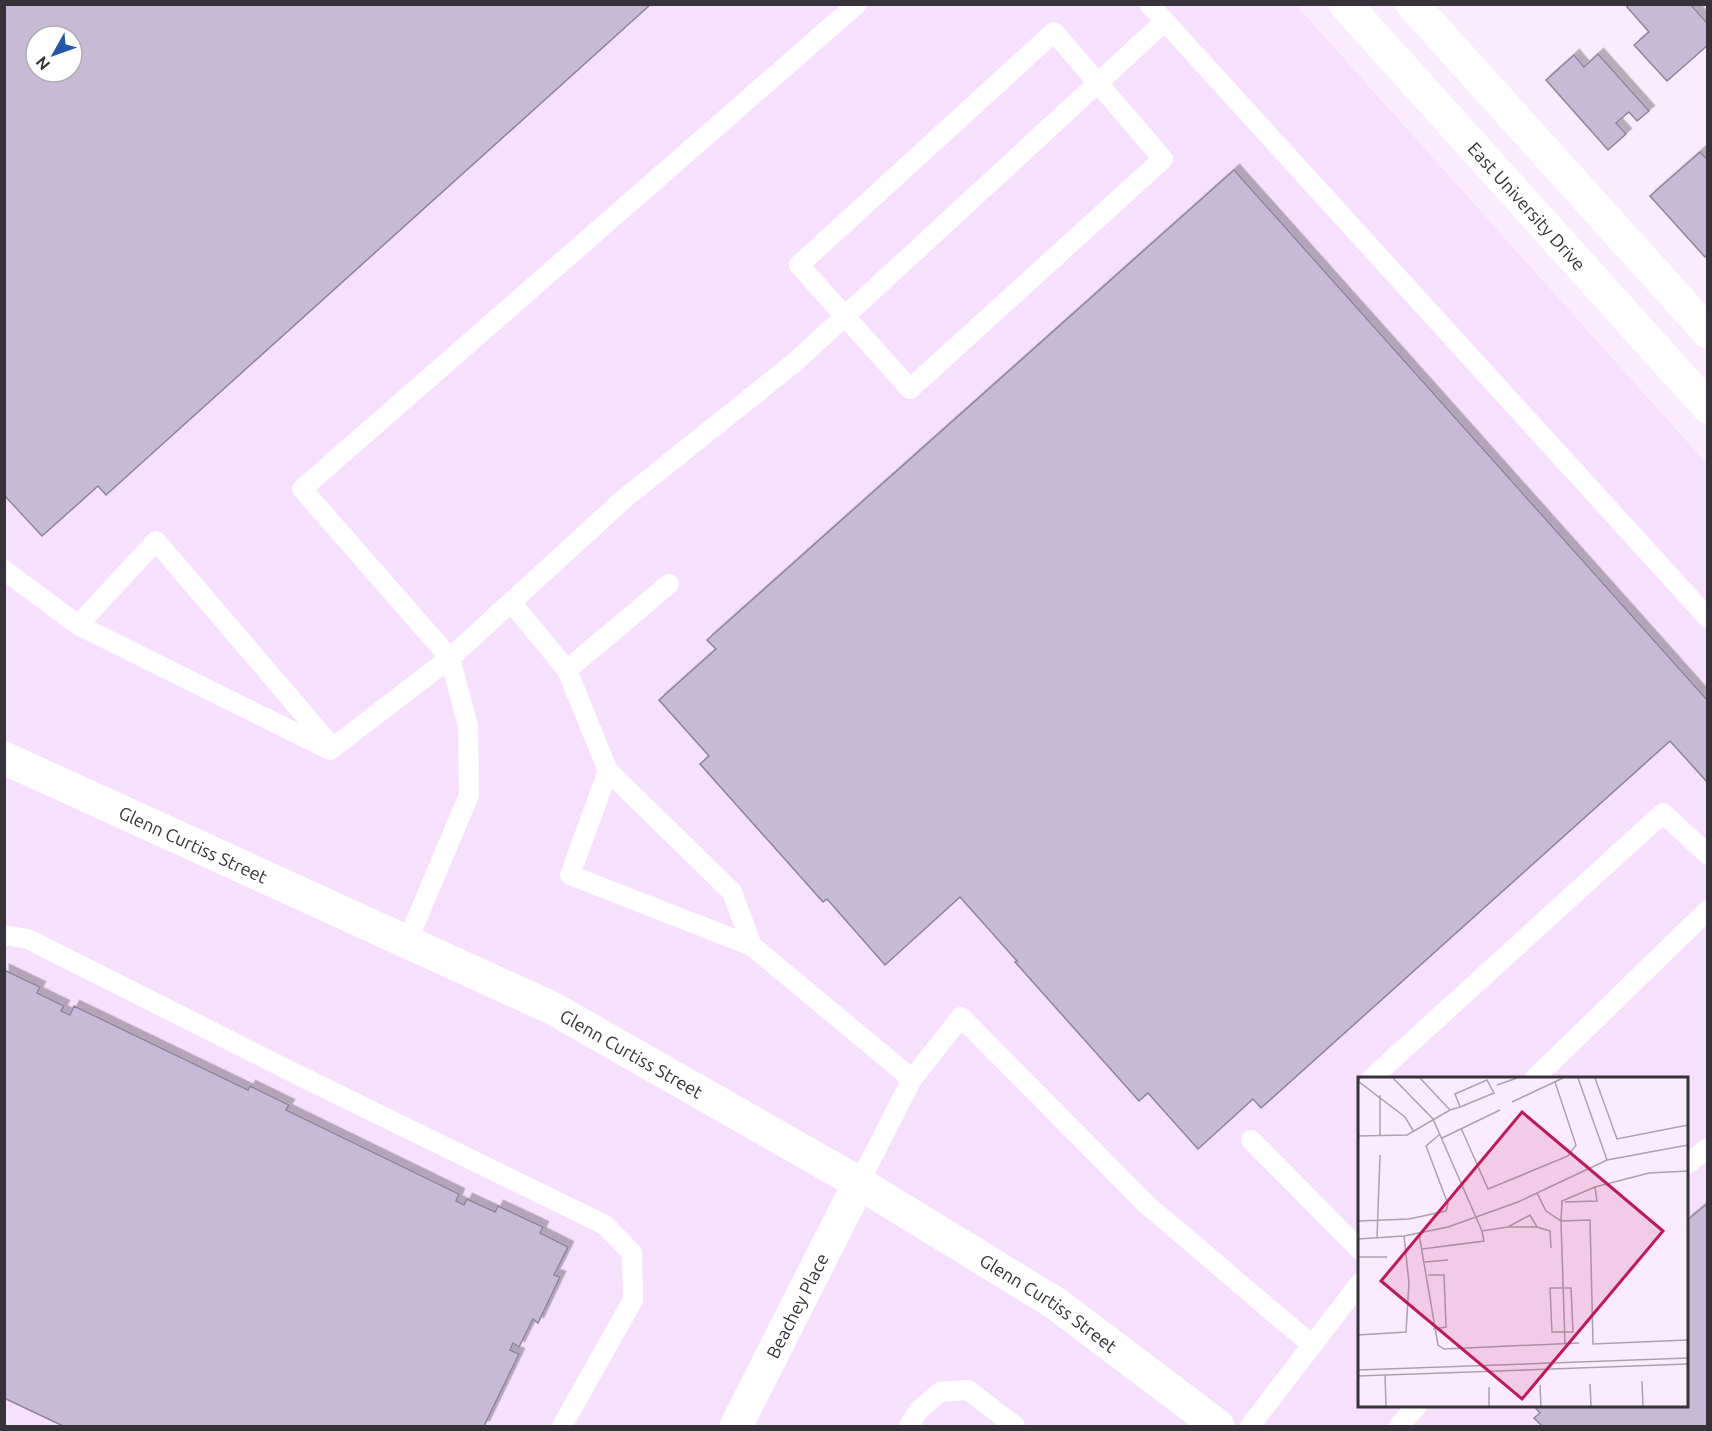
<svg xmlns="http://www.w3.org/2000/svg" width="1712" height="1431" font-family="Ubuntu,sans-serif">
<defs>
<filter id="shadow"><feDropShadow dx="5.5" dy="-5.5" stdDeviation="0" flood-color="#0004"/></filter>
</defs>
<rect width="100%" height="100%" fill="#faecfe"/>
<path fill="#f6e0fd" fill-rule="evenodd" d="M5,5H1296L1707,464V1426H5ZM36,36H72V72H36ZM1360,1078H1686V1406H1360Z"/>
<g fill="#c6bad6" stroke="#8e849a" stroke-width="1.5" fill-rule="evenodd" filter="url(#shadow)">
<path d="M4,4H651L106,495L98,486L42,536L4,495ZM36,36H72V72H36Z"/>
<path d="M1629,4H1690L1708,24V45L1667,81L1634,45L1649,32L1627,7Z"/>
<path d="M1598,54L1649,111L1637,121L1629,112L1616,123L1626,134L1608,150L1546,80L1574,55L1584,67Z"/>
<path d="M1700,152L1708,160V255L1705,257L1650,196Z"/>
<path d="M1234,170L1708,701V783L1670,741L1261,1108L1253,1099L1198,1149L1148,1093L1139,1101L1015,962L1017,961L960,897L885,965L827,899L823,902L700,764L709,756L659,700L716,649L707,640Z"/>
<path d="M4,970L40,987L37,993L64,1006L61,1011L70,1015L74,1006L248,1090L250,1086L289,1105L286,1110L459,1194L456,1201L464,1205L467,1199L495,1212L498,1206L543,1227L540,1233L568,1247L554,1275L560,1277L538,1323L533,1319L519,1347L513,1343L510,1350L519,1354L484,1426H63L4,1398Z"/>
<path d="M1708,1203V1426H1542L1534,1418L1540,1413L1534,1406H1686V1221Z"/>
</g>
<g fill="none" stroke-linecap="round" stroke-linejoin="round">
<g stroke="#fff" stroke-width="20">
<path d="M1149,4L1708,618"/>
<path d="M1054,32L1163,159L910,389L799,265Z"/>
<path d="M4,570L78,625L330,750L450,658L302,489L857,4"/>
<path d="M669,584L567,670L608,771L570,875L752,946L912,1079L859,1183"/>
<path d="M511,602L567,670"/>
<path d="M78,625L156,541L333,748"/>
<path d="M608,771L732,892L752,946"/>
<path d="M4,935L28,939L300,1076L605,1225L632,1253L633,1300L562,1426"/>
<path d="M407,942L469,795L468,726L450,658L625,498L794,363L1164,22"/>
<path d="M1372,1078L1663,813L1708,855"/>
<path d="M1535,1078L1708,910"/>
<path d="M912,1079L961,1017L1146,1204L1312,1345"/>
<path d="M1251,1140L1360,1250"/>
<path d="M1686,1165L1708,1148"/>
<path d="M909,1426L918,1411L940,1392L968,1390L1015,1426"/>
<path d="M1250,1426L1360,1283"/>
<path d="M1399,1426L1417,1406"/>
</g>
<path stroke="#fff" stroke-width="33" id="s1" d="M736,1426L859,1183"/>
<g stroke="#fff" stroke-width="33">
<path id="s2" d="M1345,4L1708,407"/>
<path d="M1412,4L1708,332"/>
<path id="s3" d="M4,758L552,1008L859,1183L1055,1303L1218,1426"/>
</g>
</g>
<g text-anchor="middle" dominant-baseline="central" stroke-width="5" stroke-linejoin="round" paint-order="stroke">
<g font-size="18" fill="#373139" stroke="#fff">
<text stroke="none"><textPath href="#s2" startOffset="272">East University Drive</textPath></text>
<text stroke="none"><textPath href="#s3" startOffset="208">Glenn Curtiss Street</textPath></text>
<text stroke="none"><textPath href="#s3" startOffset="694">Glenn Curtiss Street</textPath></text>
<text stroke="none"><textPath href="#s3" startOffset="1180">Glenn Curtiss Street</textPath></text>
<text stroke="none"><textPath href="#s1" startOffset="135">Beachey Place</textPath></text>
</g>
</g>
<g transform="translate(1358 1077)">
<rect width="330" height="330" fill="#faecfe"/>
<path fill="none" stroke="#aca1af" stroke-width="1.5" d="M2,1L0,4L47,40L56,55M35,1L75,42L124,154L150,150L172,138L179,150L192,154L193,171M220,1L249,83M237,1L259,62L330,48M139,8L159,1M154,25L205,1M92,33L102,30L136,16L129,3L97,17L102,30M103,51L130,112L210,79L218,68L197,5M0,59L49,58L92,33L62,1M22,59V18M84,61L142,33M330,94L291,96L237,110L204,124L203,144L232,143L235,267L330,263M179,116L188,134L203,144L207,267M207,125L239,124L237,110M0,144L51,142L88,134L90,127L68,69L82,57M150,150H179M61,157L80,268L86,272L221,266M19,161L22,78M0,162L46,159L90,150L160,125L249,83L330,68M64,172L126,164L124,154M0,180H29M67,185L90,183M70,198H86L88,250L75,252M192,211H213L215,255H194ZM0,258L48,255L51,206L46,159M0,293L330,281M27,297L28,329M0,299L330,287M284,304L285,329M232,307L233,329M182,308L183,329M131,310V329"/>
<path fill="#c2185b" fill-opacity="0.15" stroke="#c2185b" stroke-width="3" d="M164,35L305,154L164,322L23,204Z"/>
<rect width="330" height="330" fill="none" stroke="#373139" stroke-width="3"/>
</g>
<rect width="1712" height="1431" fill="none" stroke="#373139" stroke-width="12"/>
<g transform="translate(54 54) rotate(230)"><circle r="28" fill="#ffffff" stroke="#afadb0" stroke-width="1.5"/>
<path d="M0-4.5L10 22L0 15L-10 22Z" fill="#2059ab"/>
<text y="-9" font-size="16" font-weight="bold" text-anchor="middle" fill="#373139">N</text>
</g>
</svg>
